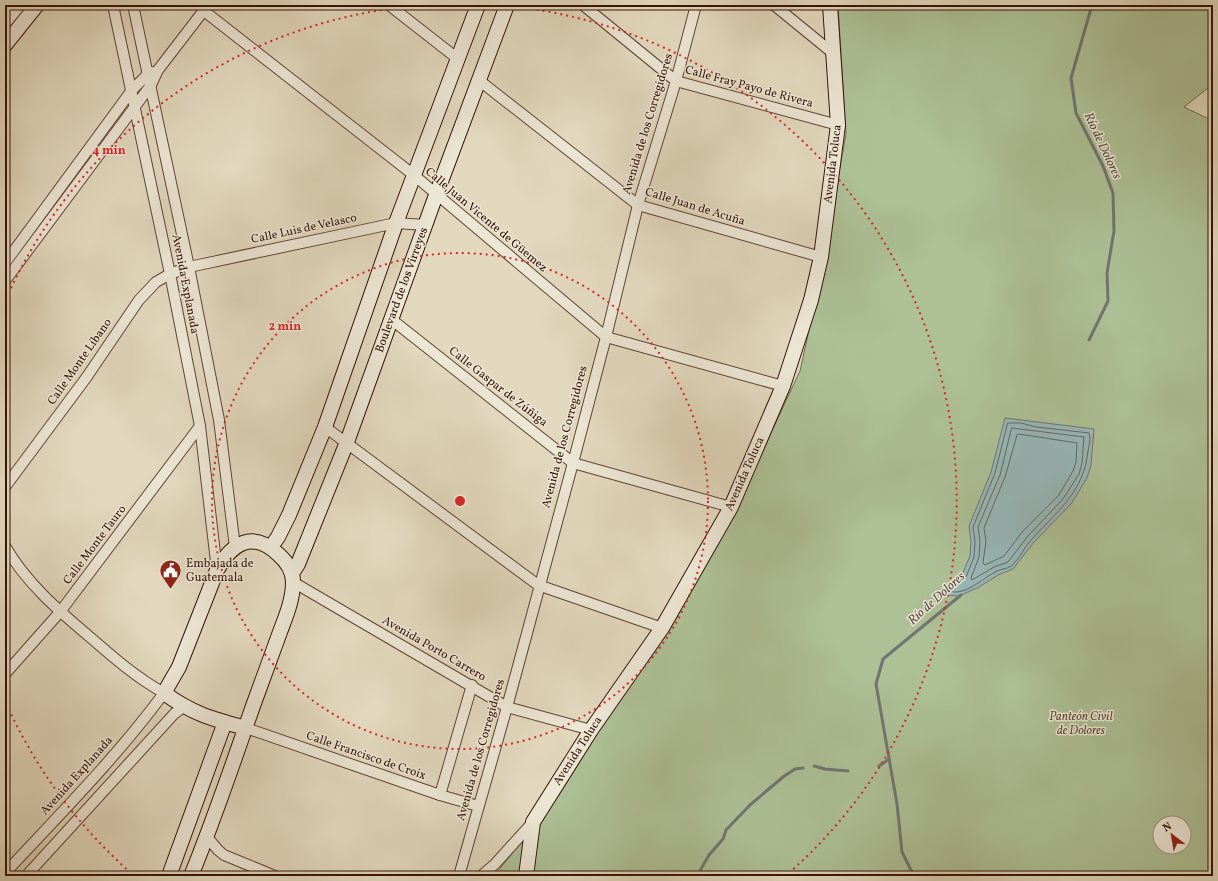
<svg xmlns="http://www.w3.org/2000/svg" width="1218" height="881" font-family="Vollkorn,serif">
<rect width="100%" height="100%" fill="#e2d8be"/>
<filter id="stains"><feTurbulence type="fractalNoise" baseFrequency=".005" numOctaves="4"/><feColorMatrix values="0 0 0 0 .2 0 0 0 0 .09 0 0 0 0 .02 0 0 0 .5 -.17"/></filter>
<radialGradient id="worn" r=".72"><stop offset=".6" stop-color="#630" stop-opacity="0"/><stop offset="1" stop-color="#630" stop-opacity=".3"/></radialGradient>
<path fill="#adc096" stroke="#716a4e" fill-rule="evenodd" d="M838,5H1213V84L1184,107L1213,121V876H494L559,795L736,507L800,371L816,298L846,134ZM1160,823H1184V847H1160Z"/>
<path fill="#97b8b9" stroke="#707671" d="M1005,418L1094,429L1091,465L1087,478L1071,504L1034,542L1013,569L998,575L979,587L959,596L944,595V590L962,575L970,556L971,541L969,526L991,472Z"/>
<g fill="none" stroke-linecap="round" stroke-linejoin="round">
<g stroke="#666660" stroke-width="1">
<path d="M1008,423H1021L1036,427L1089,433C1091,439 1089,445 1088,451C1084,492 1057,511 1032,539C1024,547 1020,559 1011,566C1007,569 1001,569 997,571C983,578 969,593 953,592L952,588L966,577L974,557L975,541L973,527L995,473Z"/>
<path d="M1012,428L1084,437L1082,463L1079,474L1063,499L1028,536L1008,562L994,567L972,580L971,578L979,557L980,541L978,527L1000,475Z"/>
<path d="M1019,434L1077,443L1076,462L1073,471L1059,495L1023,531L1004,556L985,565L983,563L986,541L984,528L1005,477L1017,435Z"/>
</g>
<g stroke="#707671" stroke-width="3">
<path d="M1089,340L1108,301L1107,273L1114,231L1113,193L1103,166L1076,113L1071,78L1092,5"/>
<path d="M814,766L825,769L848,771"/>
<path d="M879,766L889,759"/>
<path d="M697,876L709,855L723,839L726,830L750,805L783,777L795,769L803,768"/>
<path d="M914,876L902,852L897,804L876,684L883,659L961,595"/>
</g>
<defs>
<g id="street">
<path d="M113,5L170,274L200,426L217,570"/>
<path d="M133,5L189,267L219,420L235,547"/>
<path d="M389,5L458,59"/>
<path d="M583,5L676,81L838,125"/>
<path d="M774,5L834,54"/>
<path d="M204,11L415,176L606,337L783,386"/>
<path d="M480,81L638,205L821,257"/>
<path d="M5,263L132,90L148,74L153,72"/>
<path d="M5,281L151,85L158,70L208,5"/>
<path d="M391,319L573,463L731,507"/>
<path d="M325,427L538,585L662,628"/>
<path d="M5,487L86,378L139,300L156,282L170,274L189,267L396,223L425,225"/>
<path d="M5,546C26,583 59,611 91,638C114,658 137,678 164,693C116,758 59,815 5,873"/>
<path d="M293,582L507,707L591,730"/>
<path d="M5,674L60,612L200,426"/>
<path d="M246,728L440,795L478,806"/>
<path d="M440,795L472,685"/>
<path d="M207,837L218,850L224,855L275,876"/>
<path d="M26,876L174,714L183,707"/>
<path d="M459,876L507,707L573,463L606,337L638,205L676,81L696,5"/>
<path d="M481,876L495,864L533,822"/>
</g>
<g id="secondary">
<path d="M5,21L18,5"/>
<path d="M5,45L37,5"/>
<path d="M271,547L278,537L289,515L325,427L396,223L478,5"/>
<path d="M292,573L298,564L347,442L436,195L507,5"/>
<path d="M169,876L225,722"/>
<path d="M191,876C214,820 233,763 253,706C262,681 271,656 280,632C286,616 293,600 293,582C293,571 286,561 278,554C252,530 232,543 217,570L179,667L164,693C193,714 212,719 246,728"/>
<path d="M526,876L533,822L591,730L662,628L731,507L783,386L811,300L821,257L838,125L830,5"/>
</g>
</defs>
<use href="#street" stroke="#604434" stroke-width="12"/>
<use href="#secondary" stroke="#351306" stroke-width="16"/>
<use href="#street" stroke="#ece6d5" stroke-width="10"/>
<use href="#secondary" stroke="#ece6d5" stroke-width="14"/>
</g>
<g fill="none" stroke="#d62828" stroke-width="2" stroke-dasharray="2 4">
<circle cx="460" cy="501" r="248"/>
<path d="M131 873A497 497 0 0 1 6 703M6 299A497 497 0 0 1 425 5M495 5A497 497 0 0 1 789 873"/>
</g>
<defs>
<symbol id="civic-pin" viewBox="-11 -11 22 30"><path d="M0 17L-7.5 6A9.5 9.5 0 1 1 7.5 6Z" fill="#8f2418" stroke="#ece6d5"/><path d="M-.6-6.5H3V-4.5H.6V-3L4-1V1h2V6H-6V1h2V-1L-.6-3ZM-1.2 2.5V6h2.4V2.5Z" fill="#fff"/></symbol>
</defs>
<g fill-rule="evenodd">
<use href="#civic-pin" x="158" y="558" width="25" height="34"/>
</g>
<g text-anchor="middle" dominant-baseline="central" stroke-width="3" stroke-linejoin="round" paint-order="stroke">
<g font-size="12" fill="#351306" stroke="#ece6d5">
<text transform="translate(749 87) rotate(15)">Calle Fray Payo de Rivera</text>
<text transform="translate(648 124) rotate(-73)">Avenida de los Corregidores</text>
<text transform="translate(833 164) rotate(-83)">Avenida Toluca</text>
<text transform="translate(695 207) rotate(17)">Calle Juan de Acuña</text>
<text transform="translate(486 220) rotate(40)">Calle Juan Vicente de Güemez</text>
<text transform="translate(304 229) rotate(-12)">Calle Luis de Velasco</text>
<text transform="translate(185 284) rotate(79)">Avenida Explanada</text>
<text transform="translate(402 290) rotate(-70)">Boulevard de los Virreyes</text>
<text transform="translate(80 362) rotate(-55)">Calle Monte Líbano</text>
<text transform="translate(498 387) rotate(38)">Calle Gaspar de Zúñiga</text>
<text transform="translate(565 437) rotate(-75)">Avenida de los Corregidores</text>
<text transform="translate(745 474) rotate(-66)">Avenida Toluca</text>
<text transform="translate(95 545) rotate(-53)">Calle Monte Tauro</text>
<text transform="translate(434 649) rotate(30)">Avenida Porto Carrero</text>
<text transform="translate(481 750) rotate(-74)">Avenida de los Corregidores</text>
<text transform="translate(578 751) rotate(-57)">Avenida Toluca</text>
<text transform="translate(366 756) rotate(19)">Calle Francisco de Croix</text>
<text transform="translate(77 776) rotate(-48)">Avenida Explanada</text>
</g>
<g font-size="12" fill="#351306" stroke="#ece6d5" text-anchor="start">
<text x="186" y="564">Embajada de<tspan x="186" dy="14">Guatemala</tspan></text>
</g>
<g font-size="12" font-style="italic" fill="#594731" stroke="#ece6d5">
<text x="1081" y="717">Panteón Civil<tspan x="1081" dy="14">de Dolores</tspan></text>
</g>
<g font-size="13" font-style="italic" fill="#574d45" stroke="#ece6d5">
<text transform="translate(1102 146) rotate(65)">Río de Dolores</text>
<text transform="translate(937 599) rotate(-42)">Río de Dolores</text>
</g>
</g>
<circle cx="460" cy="501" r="6" fill="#d62828" stroke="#ece6d5" stroke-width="2"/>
<g font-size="12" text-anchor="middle" font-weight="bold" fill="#d62828" stroke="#ece6d5" stroke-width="3" stroke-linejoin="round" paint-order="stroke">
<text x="109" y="154">4 min</text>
<text x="285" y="330">2 min</text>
</g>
<rect width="1218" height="881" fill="none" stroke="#e2d8be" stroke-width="20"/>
<rect x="6" y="6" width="1206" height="869" fill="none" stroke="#351306" stroke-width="2"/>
<rect x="10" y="10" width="1198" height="861" fill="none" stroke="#351306"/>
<g transform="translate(1172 835) rotate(329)"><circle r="19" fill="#ece6d5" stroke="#a39282"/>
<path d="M0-3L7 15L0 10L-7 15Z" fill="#8f2418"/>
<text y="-6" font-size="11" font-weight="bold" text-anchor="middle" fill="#351306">N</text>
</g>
<rect width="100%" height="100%" filter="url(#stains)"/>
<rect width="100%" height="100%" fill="url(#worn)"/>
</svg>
